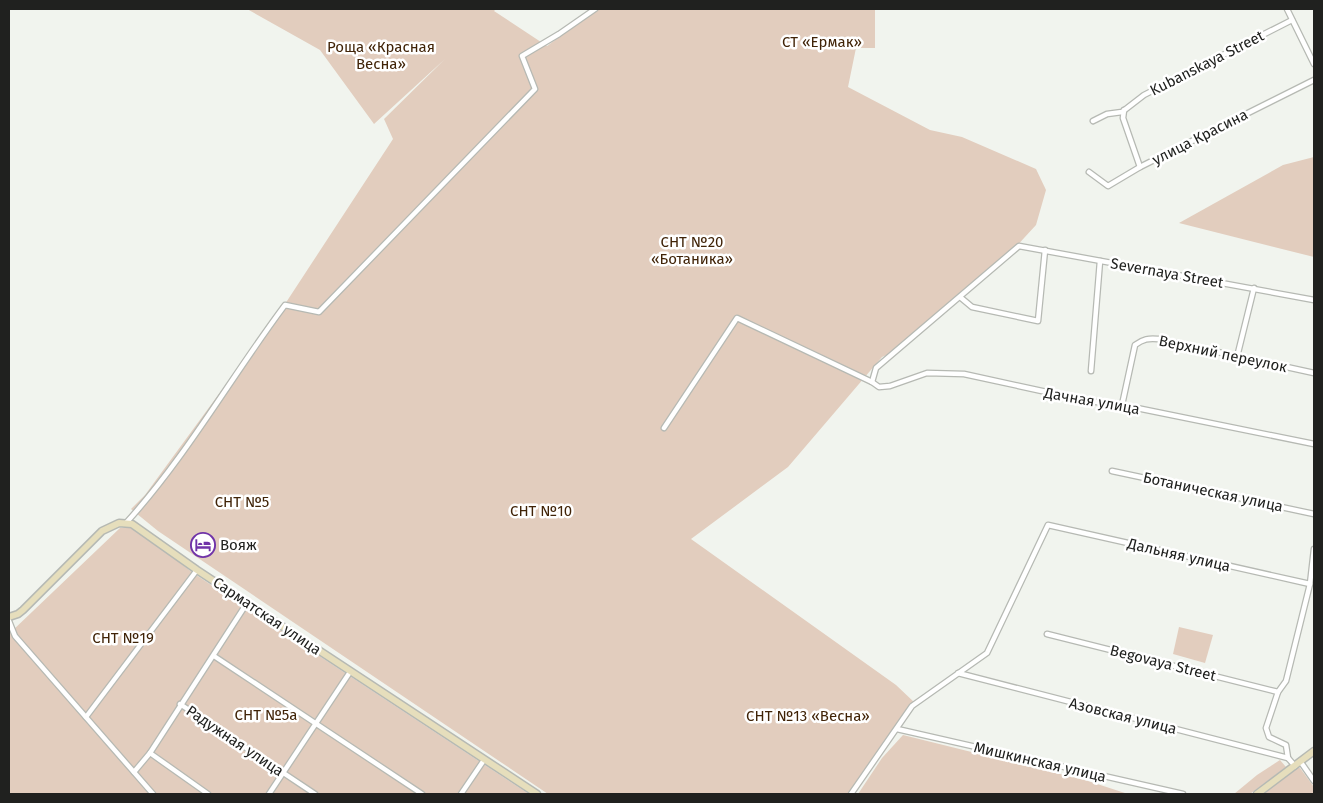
<svg xmlns="http://www.w3.org/2000/svg" width="1323" height="803" font-family="'Fira Sans',sans-serif">
<rect width="100%" height="100%" fill="#f1f4ee"/>
<g fill="#e2cdbe">
<path d="M247,9H496L494,11L547,46L598,9H875V48H856L848,87L930,130L962,137L1036,169L1046,190L1036,225L1014,249L903,348L882,357L788,467L691,539L896,685L915,703L849,794H548L158,531L131,509L145,495L287,301L393,139L384,119L445,59L374,124L320,50Z"/>
<path d="M1314,157V257L1179,223L1283,165Z"/>
<path d="M134,527L193,573L529,794H9V631L11,632L120,528Z"/>
<path d="M1179,627L1213,635L1205,663L1173,654Z"/>
<path d="M903,735L1088,781L1128,794H858L882,758Z"/>
<path d="M1280,760L1286,767L1250,794H1234L1257,775Z"/>
<path d="M1295,768H1300L1314,787V794H1260Z"/>
</g>
<g fill="none" stroke-linecap="round" stroke-linejoin="round">
<defs>
<g id="street">
<path d="M1287,9L1314,64"/>
<path d="M1124,110L1123,118L1140,167"/>
<path d="M1093,121L1107,114L1122,112L1144,95L1292,20"/>
<path d="M1089,172L1108,186L1140,167L1314,80"/>
<path d="M960,297L972,307L1038,321L1045,250"/>
<path d="M1237,357L1254,288"/>
<path d="M1091,371L1100,261"/>
<path d="M872,382L876,368L1019,246L1314,300"/>
<path d="M1122,405L1135,345C1143,339 1149,338 1158,339L1314,373"/>
<path d="M664,428L737,318L872,382L879,387L890,386L927,373L964,374L1088,401L1122,405L1314,444"/>
<path d="M1112,471L1314,514"/>
<path d="M126,523C187,456 231,377 285,305L319,312L535,89L522,56L559,34L595,9"/>
<path d="M9,621L15,636L153,794"/>
<path d="M1047,634L1278,692"/>
<path d="M214,656L422,794"/>
<path d="M958,673L1288,758"/>
<path d="M180,704L315,794"/>
<path d="M86,717L197,570"/>
<path d="M897,729L1183,794"/>
<path d="M150,753L208,794"/>
<path d="M1300,761L1314,781"/>
<path d="M1295,766L1288,758L1286,745L1269,737L1266,728L1278,692L1286,681L1310,584L1314,549"/>
<path d="M134,772L150,753L247,603"/>
<path d="M269,794L350,672"/>
<path d="M461,794L484,760"/>
<path d="M851,794L912,706L987,653L1048,525L1310,584"/>
</g>
<g id="secondary">
<path d="M9,617L18,614L23,610L102,531L119,523L132,524L197,570L537,794"/>
<path d="M1257,794L1314,751"/>
</g>
</defs>
<use href="#street" stroke="#b6b9b3" stroke-width="7"/>
<use href="#secondary" stroke="#b6b9b3" stroke-width="9"/>
<use href="#street" stroke="#fff" stroke-width="4.5"/>
<use href="#secondary" stroke="#e6debc" stroke-width="6"/>
</g>
<defs>
<symbol id="hotel-ring" viewBox="-11 -11 22 22"><circle r="9.5" fill="#fff" stroke="#7033a8" stroke-width="1.5"/><path d="M-6-4.5h1.5V1H6V5H4.5V3h-9V5H-6ZM-4 0a1.8 1.8 0 1 1 3.6 0ZM.5 0V-2.5h3Q6-2.5 6 0Z" fill="#7033a8"/></symbol>
</defs>
<g fill-rule="evenodd">
<use href="#hotel-ring" x="189" y="531" width="28" height="28"/>
</g>
<g text-anchor="middle" dominant-baseline="central" stroke-width="5" stroke-linejoin="round" paint-order="stroke">
<g font-size="15" fill="#402307" stroke="#fff">
<text x="822" y="42">СТ «Ермак»</text>
<text x="381" y="47">Роща «Красная<tspan x="381" dy="17">Весна»</tspan></text>
<text x="692" y="242">СНТ №20<tspan x="692" dy="17">«Ботаника»</tspan></text>
<text x="242" y="502">СНТ №5</text>
<text x="541" y="511">СНТ №10</text>
<text x="123" y="638">СНТ №19</text>
<text x="266" y="715">СНТ №5а</text>
<text x="808" y="716">СНТ №13 «Весна»</text>
</g>
<g font-size="15" fill="#20211f" stroke="#fff">
<text transform="translate(1207 63) rotate(-27)">Kubanskaya Street</text>
<text transform="translate(1200 137) rotate(-27)">улица Красина</text>
<text transform="translate(1167 273) rotate(10)">Severnaya Street</text>
<text transform="translate(1223 354) rotate(12)">Верхний переулок</text>
<text transform="translate(1092 401) rotate(10)">Дачная улица</text>
<text transform="translate(1213 492) rotate(12)">Ботаническая улица</text>
<text transform="translate(1179 555) rotate(13)">Дальняя улица</text>
<text transform="translate(267 616) rotate(34)">Сарматская улица</text>
<text transform="translate(1163 663) rotate(14)">Begovaya Street</text>
<text transform="translate(1123 716) rotate(14)">Азовская улица</text>
<text transform="translate(235 741) rotate(34)">Радужная улица</text>
<text transform="translate(1040 762) rotate(13)">Мишкинская улица</text>
</g>
<g font-size="15" fill="#20211f" stroke="#fff" text-anchor="start">
<text x="220" y="545">Вояж</text>
</g>
</g>
<rect width="1323" height="803" fill="none" stroke="#20211f" stroke-width="20"/>
</svg>
